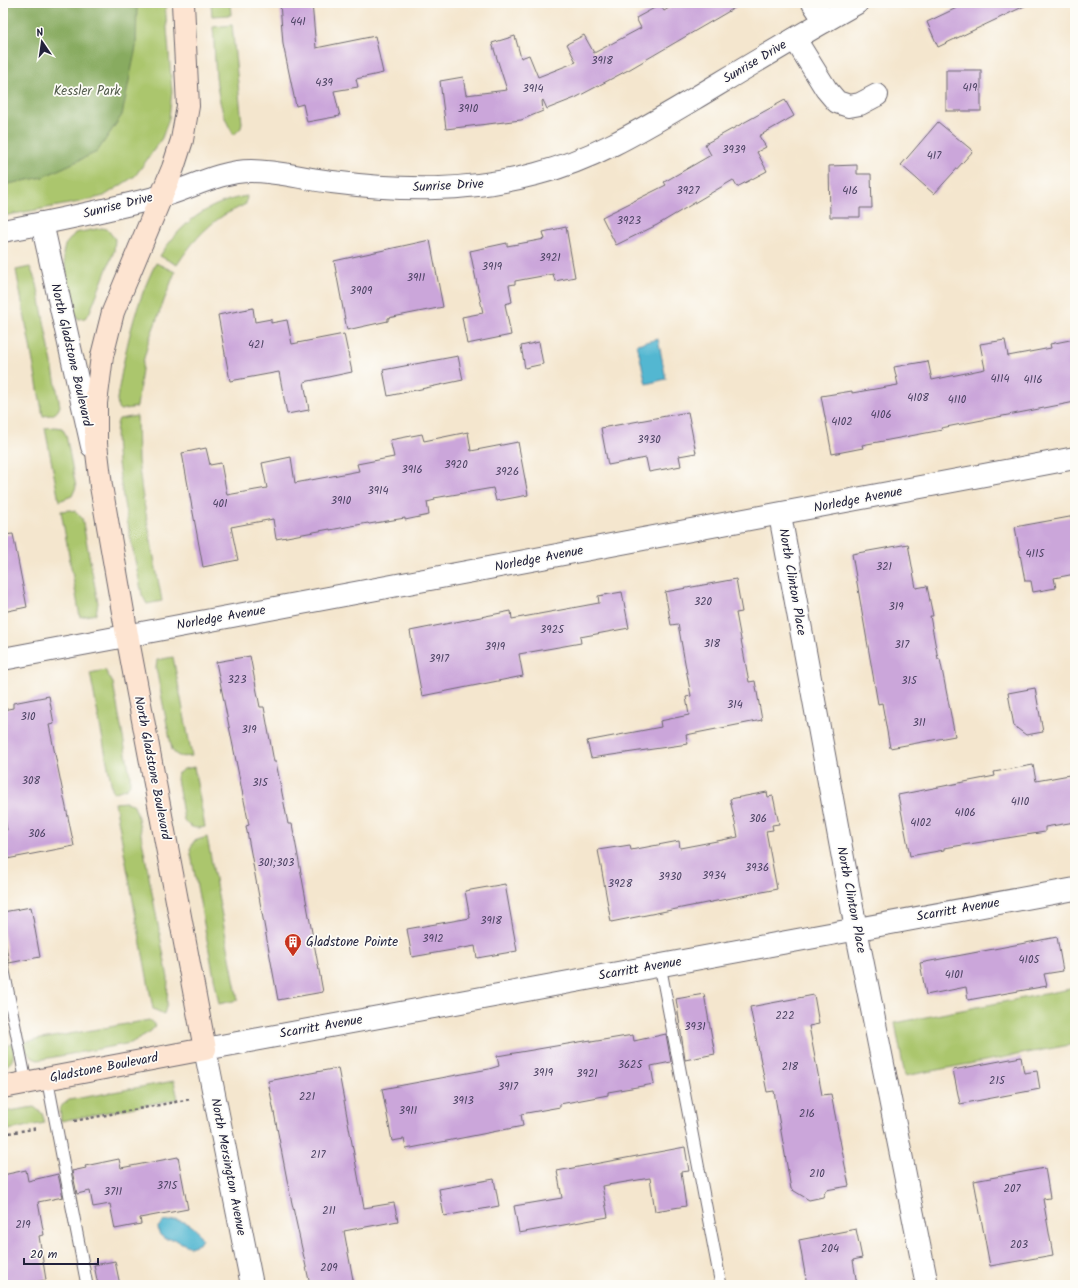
<svg xmlns="http://www.w3.org/2000/svg" width="1078" height="1288" font-family="Kalam,sans-serif">
<rect width="100%" height="100%" fill="#fdfcf7"/>
<filter id="ink" filterUnits="userSpaceOnUse"><feTurbulence type="fractalNoise" baseFrequency=".025" numOctaves="2"/><feDisplacementMap in="SourceGraphic" scale="8" xChannelSelector="R" yChannelSelector="G"/><feConvolveMatrix kernelMatrix="1 2 1 2 8 2 1 2 1" color-interpolation-filters="sRGB"/></filter>
<filter id="wash" filterUnits="userSpaceOnUse"><feTurbulence type="fractalNoise" baseFrequency=".012" numOctaves="4" result="noise"/><feDisplacementMap in="SourceGraphic" scale="16" xChannelSelector="R" yChannelSelector="G"/><feGaussianBlur stdDeviation="0.9" result="paint"/><feColorMatrix in="noise" values="0 0 0 0 0 0 0 0 0 0 0 0 0 0 0 0 0 1.4 0 .05"/><feComposite in="paint" operator="in"/></filter>
<g filter="url(#wash)">
<rect width="100%" height="100%" fill="#f4e6ce"/>
<g fill="#abc66d" stroke="#667454">
<path d="M3,3H165L172,91L169,118L162,138L149,157L135,176L104,196L80,202L3,216Z"/>
<path d="M211,3H230L231,15L212,16Z"/>
<path d="M232,25L242,123L241,128L234,135C213,104 216,63 213,27Z"/>
<path d="M247,196L246,204C239,208 231,211 224,215C204,228 190,245 177,265L160,256C180,224 208,202 247,196Z"/>
<path d="M102,228L107,229L115,239L114,251L89,314L85,318L78,319L74,311L63,254L65,245L75,233Z"/>
<path d="M156,263L175,272L149,340L143,362L137,407L120,410L118,408L117,399C125,351 134,306 156,263Z"/>
<path d="M30,267L37,284L60,406C57,415 52,415 43,416L16,270Z"/>
<path d="M137,416L138,460L142,492L162,601L147,604L142,595C137,567 107,438 119,419Z"/>
<path d="M55,427L62,428L66,435L76,487L72,496L59,501L45,428Z"/>
<path d="M71,510L75,511L82,518L98,603L96,614L80,617L61,511Z"/>
<path d="M173,657L192,756C183,757 177,758 172,750L156,668L157,660Z"/>
<path d="M105,670L113,683L130,775V784L127,788L113,793L90,673Z"/>
<path d="M194,767L205,827C195,829 190,828 184,820L177,779V774L184,769Z"/>
<path d="M125,802L133,804L137,813L168,978L167,1004L164,1014L153,1009L115,803Z"/>
<path d="M207,837L238,1000L219,1004L190,849L194,841Z"/>
<path d="M1075,988V1044L905,1076L895,1023Z"/>
<path d="M149,1020L156,1025L151,1031L131,1043L38,1060C28,1057 26,1051 24,1042Z"/>
<path d="M13,1044C14,1054 15,1064 3,1066V1046Z"/>
<path d="M174,1081L178,1099L61,1121L60,1107L69,1100Z"/>
<path d="M34,1107L42,1113L45,1123L3,1131V1112Z"/>
</g>
<path fill="#88ab60" stroke="#55664e" d="M3,3H137L136,47L122,115L97,152L43,177L3,185Z"/>
<g fill="#53b7d1" stroke="#3a6c86">
<path d="M658,339L666,379L646,384L637,344Z"/>
<path d="M177,1220C190,1223 196,1227 202,1239L199,1244L190,1247L174,1239H165L159,1234L158,1227L163,1222Z"/>
</g>
<g id="blocks">
<g fill="#cba6da">
<path d="M280,3H312L316,48L375,36L383,73L356,79L358,87L334,91L340,116L307,122L303,104L296,106L283,44Z"/>
<path d="M677,3H743L630,69L575,98L547,109L543,100L542,101L543,111L521,120L446,129L440,81L463,77L466,95L507,90L492,43L515,36L521,58L529,55L538,77L576,62L567,44L584,35L594,53L641,28L636,18L660,5L664,11Z"/>
<path d="M967,3H1031L938,47L927,22Z"/>
<rect x="946" y="70" width="35" height="41"/>
<path d="M785,100L794,116L759,136L766,147L757,152L767,171L737,187L733,180L657,225L616,245L602,217L666,185L664,182L711,155L705,144Z"/>
<path d="M938,122L973,151L934,194L901,165Z"/>
<path d="M857,165V174H871L872,208H860V217H830L829,166Z"/>
<path d="M566,227L575,277L555,281L553,274L515,281V284L509,285L512,302L505,304L511,335L467,344L462,317L483,313L470,251L507,243V246L545,239L543,232Z"/>
<path d="M430,240L443,307L388,318V321L347,330L334,261Z"/>
<path d="M253,308L255,322L271,319V323L287,320L292,344L344,334L352,372L304,382L309,410L287,414L279,372L230,381L218,315Z"/>
<path d="M1075,339V402L941,428L942,430L862,445L863,448L832,454L821,396L852,391V393L898,385L894,367L928,361L932,380L985,369L980,344L1005,340L1008,356L1051,348L1050,344Z"/>
<path d="M539,342L543,364L525,368L521,346Z"/>
<path d="M458,356L463,380L388,396L383,370Z"/>
<path d="M688,412L696,453L679,456L681,466L649,472L646,458L608,465L601,428Z"/>
<path d="M468,432L471,451L518,442L528,495L496,501L493,488L434,498L435,500L427,502L429,515L405,520V518L369,524L368,523L330,530V529L276,539L273,519L231,527L238,560L203,567L182,453L206,448L210,465L221,463L227,495L267,488L262,463L291,457L295,483L359,471L357,464L394,457L390,440L422,434L424,441Z"/>
<path d="M1075,516V574L1054,578L1056,588L1033,592L1031,581H1025L1015,527Z"/>
<path d="M13,534L27,607L3,612V535Z"/>
<path d="M908,544L916,588L927,586L933,616H930L938,659H940L955,736L890,748L882,703L878,704L852,554Z"/>
<path d="M736,579L742,612L736,613L749,682L755,681L762,720L686,735L688,744L591,758L587,741L661,727L660,721L689,715L686,697L691,696L678,624L671,625L665,592Z"/>
<path d="M622,592L629,628L580,637L581,643L519,654L523,676L422,696L410,631L511,611L512,619L599,603L598,596Z"/>
<path d="M250,656L260,707H264L274,762H276L288,824H292L323,992L278,1000L246,826L249,825L216,662Z"/>
<path d="M1035,688L1043,732L1026,735L1014,726L1008,693Z"/>
<path d="M49,696L54,724L49,725L74,846L7,859L3,839V830H7L3,809V710L13,708V703Z"/>
<path d="M1033,765L1036,781L1075,774V822L1045,827V832L944,848V850L910,856L898,795L995,776L994,772Z"/>
<path d="M767,792L768,797L773,796L779,824L772,825L773,830L766,831L777,889L611,922L598,850L630,845L631,850L679,841L680,848L738,837L730,799Z"/>
<path d="M505,884L517,951L477,958L475,946L412,957L407,929L470,918L465,891Z"/>
<path d="M31,907L40,957L9,963L3,930V912Z"/>
<path d="M1057,937L1063,971L1044,974L1047,986L968,1000L966,987L926,995L920,963Z"/>
<path d="M704,994L715,1054L685,1060L676,999Z"/>
<path d="M814,995L819,1024L809,1026L822,1095L831,1094L849,1186L826,1190L823,1197L809,1200L791,1189L774,1091L767,1092L750,1007Z"/>
<path d="M666,1034L671,1062L651,1066L654,1084L608,1092V1095L560,1104V1107L521,1114L523,1126L406,1149L404,1139L392,1141L382,1089L489,1069L499,1066L497,1056L591,1040V1042L633,1035L634,1041Z"/>
<path d="M1021,1057L1024,1073L1037,1071L1040,1089L960,1104L953,1070Z"/>
<path d="M338,1068L364,1208L394,1203L398,1221L344,1231L354,1285H310L288,1185L268,1081Z"/>
<path d="M685,1147L689,1171L681,1172L686,1206L655,1211L650,1178L602,1186L608,1217L519,1233L514,1206L562,1198L557,1171Z"/>
<path d="M178,1157L188,1209L140,1218L141,1224L115,1229L110,1204L93,1207L90,1191L77,1194L72,1171L86,1168L85,1166L119,1159L121,1168Z"/>
<path d="M1045,1168L1050,1198L1043,1199L1053,1255L990,1266L974,1181Z"/>
<path d="M26,1170L28,1181L58,1174L63,1197L38,1202L44,1235L39,1236L46,1280L17,1285H3V1175Z"/>
<path d="M494,1179L499,1206L444,1216L439,1189Z"/>
<path d="M856,1229L862,1258L853,1260L857,1285H807L799,1240Z"/>
<path d="M115,1261L120,1285H98L94,1265Z"/>
</g>
</g>
</g>
<g filter="url(#ink)">
<use href="#blocks" fill-opacity="0" stroke="#6c676e" stroke-width="1"/>
<g fill="none" stroke-linecap="round" stroke-linejoin="round">
<defs>
<g id="lane">
<path d="M660,965L721,1285"/>
<path d="M3,966L26,1082"/>
<path d="M47,1078L87,1285"/>
</g>
<g id="street">
<path d="M813,3L825,21"/>
<path d="M795,39L826,89L837,102L849,106L860,104L877,95"/>
<path d="M42,223L92,446"/>
<path d="M3,231C55,221 107,210 159,197C189,189 219,171 251,171C278,171 305,179 332,182C401,191 469,192 536,174C592,160 643,129 692,100C747,67 801,34 857,3"/>
<path d="M780,515L856,929L927,1285"/>
<path d="M3,659L1075,458"/>
<path d="M252,1285L205,1049L1075,889"/>
</g>
<path id="secondary" d="M3,1087L205,1049L127,635L101,486L96,444V403L102,356L113,312L173,168L182,140L188,106L183,3"/>
</defs>
<use href="#lane" stroke="#6c676e" stroke-width="13"/>
<use href="#street" stroke="#6c676e" stroke-width="24"/>
<use href="#secondary" stroke="#6c676e" stroke-width="24"/>
<g stroke="#6c676e" stroke-width="2.5" stroke-dasharray="3 3" stroke-linecap="butt">
<path d="M74,1121L191,1099"/>
<path d="M3,1134L38,1128"/>
</g>
<use href="#lane" stroke="#fff" stroke-width="11"/>
<use href="#street" stroke="#fff" stroke-width="22"/>
<use href="#secondary" stroke="#fde4d1" stroke-width="22"/>
</g>
</g>
<defs>
<symbol id="building-pin" viewBox="-11 -11 22 30"><path d="M0 17L-7.5 6A9.5 9.5 0 1 1 7.5 6Z" fill="#c8321e" stroke="#fdfcf7"/><path d="M-4-6H4V6H1V3H-1V6H-4ZM-2.5-4.3h1.7v1.8h-1.7ZM.8-4.3h1.7v1.8H.8ZM-2.5-1h1.7V.8h-1.7ZM.8-1h1.7V.8H.8Z" fill="#fff"/></symbol>
</defs>
<g fill-rule="evenodd">
<use href="#building-pin" x="283" y="932" width="20" height="27"/>
</g>
<g text-anchor="middle" dominant-baseline="central" stroke-width="3.5" stroke-linejoin="round" paint-order="stroke">
<g font-size="11" fill="#4c4363">
<text x="298" y="22">441</text>
<text x="602" y="61">3918</text>
<text x="324" y="83">439</text>
<text x="970" y="88">419</text>
<text x="533" y="89">3914</text>
<text x="468" y="109">3910</text>
<text x="734" y="150">3939</text>
<text x="934" y="156">417</text>
<text x="688" y="191">3927</text>
<text x="850" y="191">416</text>
<text x="629" y="221">3923</text>
<text x="550" y="258">3921</text>
<text x="492" y="267">3919</text>
<text x="416" y="278">3911</text>
<text x="361" y="291">3909</text>
<text x="256" y="345">421</text>
<text x="1000" y="379">4114</text>
<text x="1033" y="380">4116</text>
<text x="918" y="398">4108</text>
<text x="957" y="400">4110</text>
<text x="881" y="415">4106</text>
<text x="842" y="422">4102</text>
<text x="649" y="440">3930</text>
<text x="456" y="465">3920</text>
<text x="412" y="470">3916</text>
<text x="507" y="472">3926</text>
<text x="378" y="491">3914</text>
<text x="341" y="501">3910</text>
<text x="220" y="504">401</text>
<text x="1035" y="554">4115</text>
<text x="884" y="567">321</text>
<text x="703" y="602">320</text>
<text x="896" y="607">319</text>
<text x="552" y="630">3925</text>
<text x="712" y="644">318</text>
<text x="902" y="645">317</text>
<text x="495" y="647">3919</text>
<text x="439" y="659">3917</text>
<text x="237" y="680">323</text>
<text x="909" y="681">315</text>
<text x="735" y="705">314</text>
<text x="28" y="717">310</text>
<text x="919" y="723">311</text>
<text x="249" y="730">319</text>
<text x="31" y="781">308</text>
<text x="260" y="783">315</text>
<text x="1020" y="802">4110</text>
<text x="965" y="813">4106</text>
<text x="758" y="819">306</text>
<text x="921" y="823">4102</text>
<text x="37" y="834">306</text>
<text x="276" y="863">301;303</text>
<text x="757" y="868">3936</text>
<text x="714" y="876">3934</text>
<text x="670" y="877">3930</text>
<text x="620" y="884">3928</text>
<text x="491" y="921">3918</text>
<text x="433" y="939">3912</text>
<text x="1029" y="960">4105</text>
<text x="954" y="975">4101</text>
<text x="785" y="1016">222</text>
<text x="695" y="1027">3931</text>
<text x="630" y="1065">3625</text>
<text x="790" y="1067">218</text>
<text x="543" y="1073">3919</text>
<text x="587" y="1074">3921</text>
<text x="997" y="1081">215</text>
<text x="508" y="1087">3917</text>
<text x="307" y="1097">221</text>
<text x="463" y="1101">3913</text>
<text x="408" y="1111">3911</text>
<text x="807" y="1114">216</text>
<text x="318" y="1155">217</text>
<text x="817" y="1174">210</text>
<text x="167" y="1186">3715</text>
<text x="1012" y="1189">207</text>
<text x="113" y="1192">3711</text>
<text x="329" y="1211">211</text>
<text x="23" y="1225">219</text>
<text x="1019" y="1245">203</text>
<text x="830" y="1249">204</text>
<text x="329" y="1268">209</text>
</g>
<g font-size="13" fill="#22223b" stroke="#fdfcf7">
<text transform="translate(755 62) rotate(-31)">Sunrise Drive</text>
<text transform="translate(448 186) rotate(-3)">Sunrise Drive</text>
<text transform="translate(118 206) rotate(-14)">Sunrise Drive</text>
<text transform="translate(71 355) rotate(77)">North Gladstone Boulevard</text>
<text transform="translate(858 500) rotate(-11)">Norledge Avenue</text>
<text transform="translate(539 559) rotate(-11)">Norledge Avenue</text>
<text transform="translate(792 582) rotate(80)">North Clinton Place</text>
<text transform="translate(221 618) rotate(-10)">Norledge Avenue</text>
<text transform="translate(152 768) rotate(79)">North Gladstone Boulevard</text>
<text transform="translate(851 900) rotate(79)">North Clinton Place</text>
<text transform="translate(958 910) rotate(-10)">Scarritt Avenue</text>
<text transform="translate(640 969) rotate(-10)">Scarritt Avenue</text>
<text transform="translate(321 1027) rotate(-10)">Scarritt Avenue</text>
<text transform="translate(104 1068) rotate(-11)">Gladstone Boulevard</text>
<text transform="translate(228 1167) rotate(79)">North Mersington Avenue</text>
</g>
<g font-size="13" fill="#525b4c" stroke="#fdfcf7">
<text x="87" y="91">Kessler Park</text>
</g>
<g font-size="13" fill="#22223b" stroke="#fdfcf7" text-anchor="start">
<text x="306" y="942">Gladstone Pointe</text>
</g>
</g>
<rect width="1078" height="1288" fill="none" stroke="#fdfcf7" stroke-width="16"/>
<g transform="translate(42 42) rotate(347)" stroke="#fdfcf7" stroke-width="3" paint-order="stroke">
<path d="M0-3L7 15L0 10L-7 15Z" fill="#22223b"/>
<text y="-6" font-size="11" font-weight="bold" text-anchor="middle" fill="#22223b">N</text>
</g>
<path d="M24 1258v6h74v-6" fill="none" stroke="#22223b" stroke-width="2"/>
<text x="30" y="1258" font-size="12" fill="#22223b" stroke="#fdfcf7" stroke-width="3" paint-order="stroke">20 m</text>
</svg>
